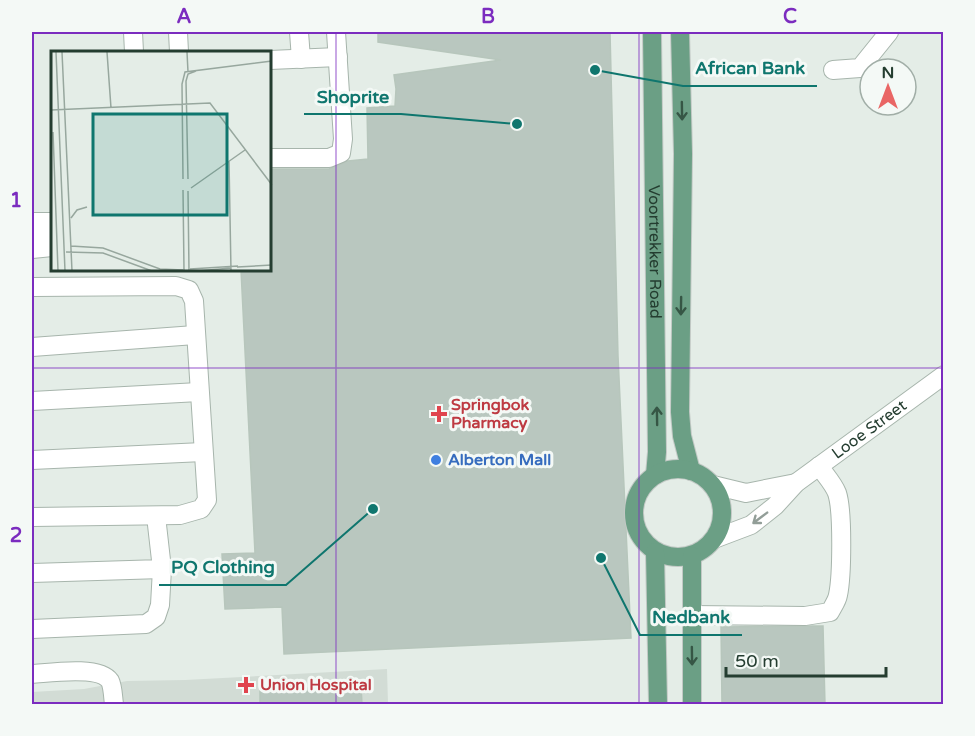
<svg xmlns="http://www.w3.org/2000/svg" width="975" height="736" font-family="'Varela Round',sans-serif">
<rect width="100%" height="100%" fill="#e4ede7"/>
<path fill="#d2dcd5" d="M387,669L388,704H32V692L84,689L127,681L185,680Z"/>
<g fill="#b9c7bf" stroke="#b7c6bc" stroke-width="1.5">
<path d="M378,32H610L618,356L631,638L284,654L282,607L225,609L222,554L255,553L241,270H270V169H329L348,161L368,159L367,108L395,106L396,89L394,75L501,60L378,42Z"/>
<path d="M814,626H823L825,705H722L721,627Z"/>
<path d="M361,685L362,705H260V691Z"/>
</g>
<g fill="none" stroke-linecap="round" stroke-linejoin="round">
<defs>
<g id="minor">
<path d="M133,32L134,52"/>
<path d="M178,32L179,52"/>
<path d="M299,32L301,59"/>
<path d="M270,60L338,57"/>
<path d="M833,70L860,68L889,32"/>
<path d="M270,158H329L341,153L343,139L336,32"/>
<path d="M32,222H52"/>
<path d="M32,229L52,239"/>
<path d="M32,249L52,247"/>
<path d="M32,287L176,286L189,290L194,301L207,500L201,509L180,515L32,517"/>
<path d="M32,347L195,335"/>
<path d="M32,401L199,392"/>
<path d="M32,460L203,452"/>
<path d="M713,485L746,493L796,483"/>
<path id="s1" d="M714,539L751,525L775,506L796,483L944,375"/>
<path d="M32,573L162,569L156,516"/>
<path d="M692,615L805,616L830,612C833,606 837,601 838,595C842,576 843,511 837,493C833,483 825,475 819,466"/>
<path d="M32,629L146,624L156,617L160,605L162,569"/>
<path d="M32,674C49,673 99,665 110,681C113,687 113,698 114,704"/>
</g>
<g id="major">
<path id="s2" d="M652,32L657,452L655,475"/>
<path d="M680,32L683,154L680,412L682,436L691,471"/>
<circle cx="678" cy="513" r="44"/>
<path d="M655,552L658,704"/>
<path d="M692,556V704"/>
</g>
</defs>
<use href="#minor" stroke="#a7b5ac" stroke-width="20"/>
<use href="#major" stroke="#c2c9c5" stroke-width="20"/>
<use href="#minor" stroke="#fff" stroke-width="18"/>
<use href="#major" stroke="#6b9f85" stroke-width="18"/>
</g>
<defs><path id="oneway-shaft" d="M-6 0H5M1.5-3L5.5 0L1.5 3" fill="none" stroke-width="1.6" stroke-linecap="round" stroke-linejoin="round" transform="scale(1.5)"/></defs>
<g stroke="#365645">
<use href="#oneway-shaft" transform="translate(682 111) rotate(89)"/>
<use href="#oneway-shaft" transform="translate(681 306) rotate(91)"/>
<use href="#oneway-shaft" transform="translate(657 416) rotate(-91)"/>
<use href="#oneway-shaft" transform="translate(692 656) rotate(89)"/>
</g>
<use stroke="#929e98" href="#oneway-shaft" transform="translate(760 518) rotate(143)"/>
<path fill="none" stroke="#7b2cbf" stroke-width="1.5" stroke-opacity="0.55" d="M336,32V704M639,32V704M32,368H944"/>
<g fill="#e0444e" stroke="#f4f9f6" stroke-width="2">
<path d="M436 405h6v6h6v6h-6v6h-6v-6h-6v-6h6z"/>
<path d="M243 676h6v6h6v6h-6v6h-6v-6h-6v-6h6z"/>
</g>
<circle fill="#3f7fe0" stroke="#f4f9f6" stroke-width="2" cx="436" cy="460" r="6"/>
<g text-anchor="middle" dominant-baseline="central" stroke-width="6" stroke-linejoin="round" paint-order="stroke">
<g font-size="16" fill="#243d30" stroke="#f4f9f6">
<text stroke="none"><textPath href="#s2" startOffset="220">Voortrekker Road</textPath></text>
<text stroke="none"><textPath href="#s1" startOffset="192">Looe Street</textPath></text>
</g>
<g font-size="16" font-weight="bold" fill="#be3a42" stroke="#f4f9f6" text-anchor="start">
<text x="451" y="405">Springbok<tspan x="451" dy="18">Pharmacy</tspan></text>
<text x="260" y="685">Union Hospital</text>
</g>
<g font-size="16" font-weight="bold" fill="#366cbe" stroke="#f4f9f6" text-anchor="start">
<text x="448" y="460">Alberton Mall</text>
</g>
</g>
<g transform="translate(51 51)">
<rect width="220" height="220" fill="#e4ede7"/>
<path fill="none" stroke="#97a79e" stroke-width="1.5" d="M5,1L14,220M11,1L21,220M56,1L60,57M136,1L137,21M0,59L159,52L221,134M2,81L7,220M178,110L180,220M132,128L131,33L134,21L221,10M137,128L135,30L137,23L145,20M140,137L194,99M132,139L133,220M137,140L138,220M20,167L26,159L36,156M20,195L52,197L109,218L132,219M15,201L52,202L101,220M186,216L221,214M139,218L187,215M147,220L180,217"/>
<path fill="#0f766e" fill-opacity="0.15" stroke="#0f766e" stroke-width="3" d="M42,63H176V164H42Z"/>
<rect width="220" height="220" fill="none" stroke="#243d30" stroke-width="3"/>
</g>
<path fill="none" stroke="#0f766e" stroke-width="2" d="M595 70L683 86H817M517 124L401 114H304M373 509L286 585H159M601 558L640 635H742"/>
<g fill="#0f766e" stroke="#f4f9f6" stroke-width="2">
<circle cx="595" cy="70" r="6"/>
<circle cx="517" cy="124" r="6"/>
<circle cx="373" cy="509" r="6"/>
<circle cx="601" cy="558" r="6"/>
</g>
<g font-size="18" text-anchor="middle" font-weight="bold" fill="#0f766e" stroke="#f4f9f6" stroke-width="6" stroke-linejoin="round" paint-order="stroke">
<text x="750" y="74">African Bank</text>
<text x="353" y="103">Shoprite</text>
<text x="223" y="573">PQ Clothing</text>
<text x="691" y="623">Nedbank</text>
</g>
<rect width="975" height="736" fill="none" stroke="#f4f9f6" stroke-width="66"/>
<g transform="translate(888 87)"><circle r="28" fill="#f4f9f6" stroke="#a1aea7" stroke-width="1.5"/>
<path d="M0-4.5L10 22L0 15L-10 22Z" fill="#e96665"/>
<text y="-9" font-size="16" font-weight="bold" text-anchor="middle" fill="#243d30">N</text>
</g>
<path d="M726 667v9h160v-9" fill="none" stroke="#243d30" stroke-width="3"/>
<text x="735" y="667" font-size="18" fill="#243d30" stroke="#f4f9f6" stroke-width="4.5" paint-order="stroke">50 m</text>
<rect x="33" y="33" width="909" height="670" fill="none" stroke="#7b2cbf" stroke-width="2"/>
<g font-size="20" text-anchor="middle" font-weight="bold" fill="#7b2cbf">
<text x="184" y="23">A</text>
<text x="488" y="23">B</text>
<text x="790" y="23">C</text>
<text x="16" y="207">1</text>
<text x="16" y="542">2</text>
</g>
</svg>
